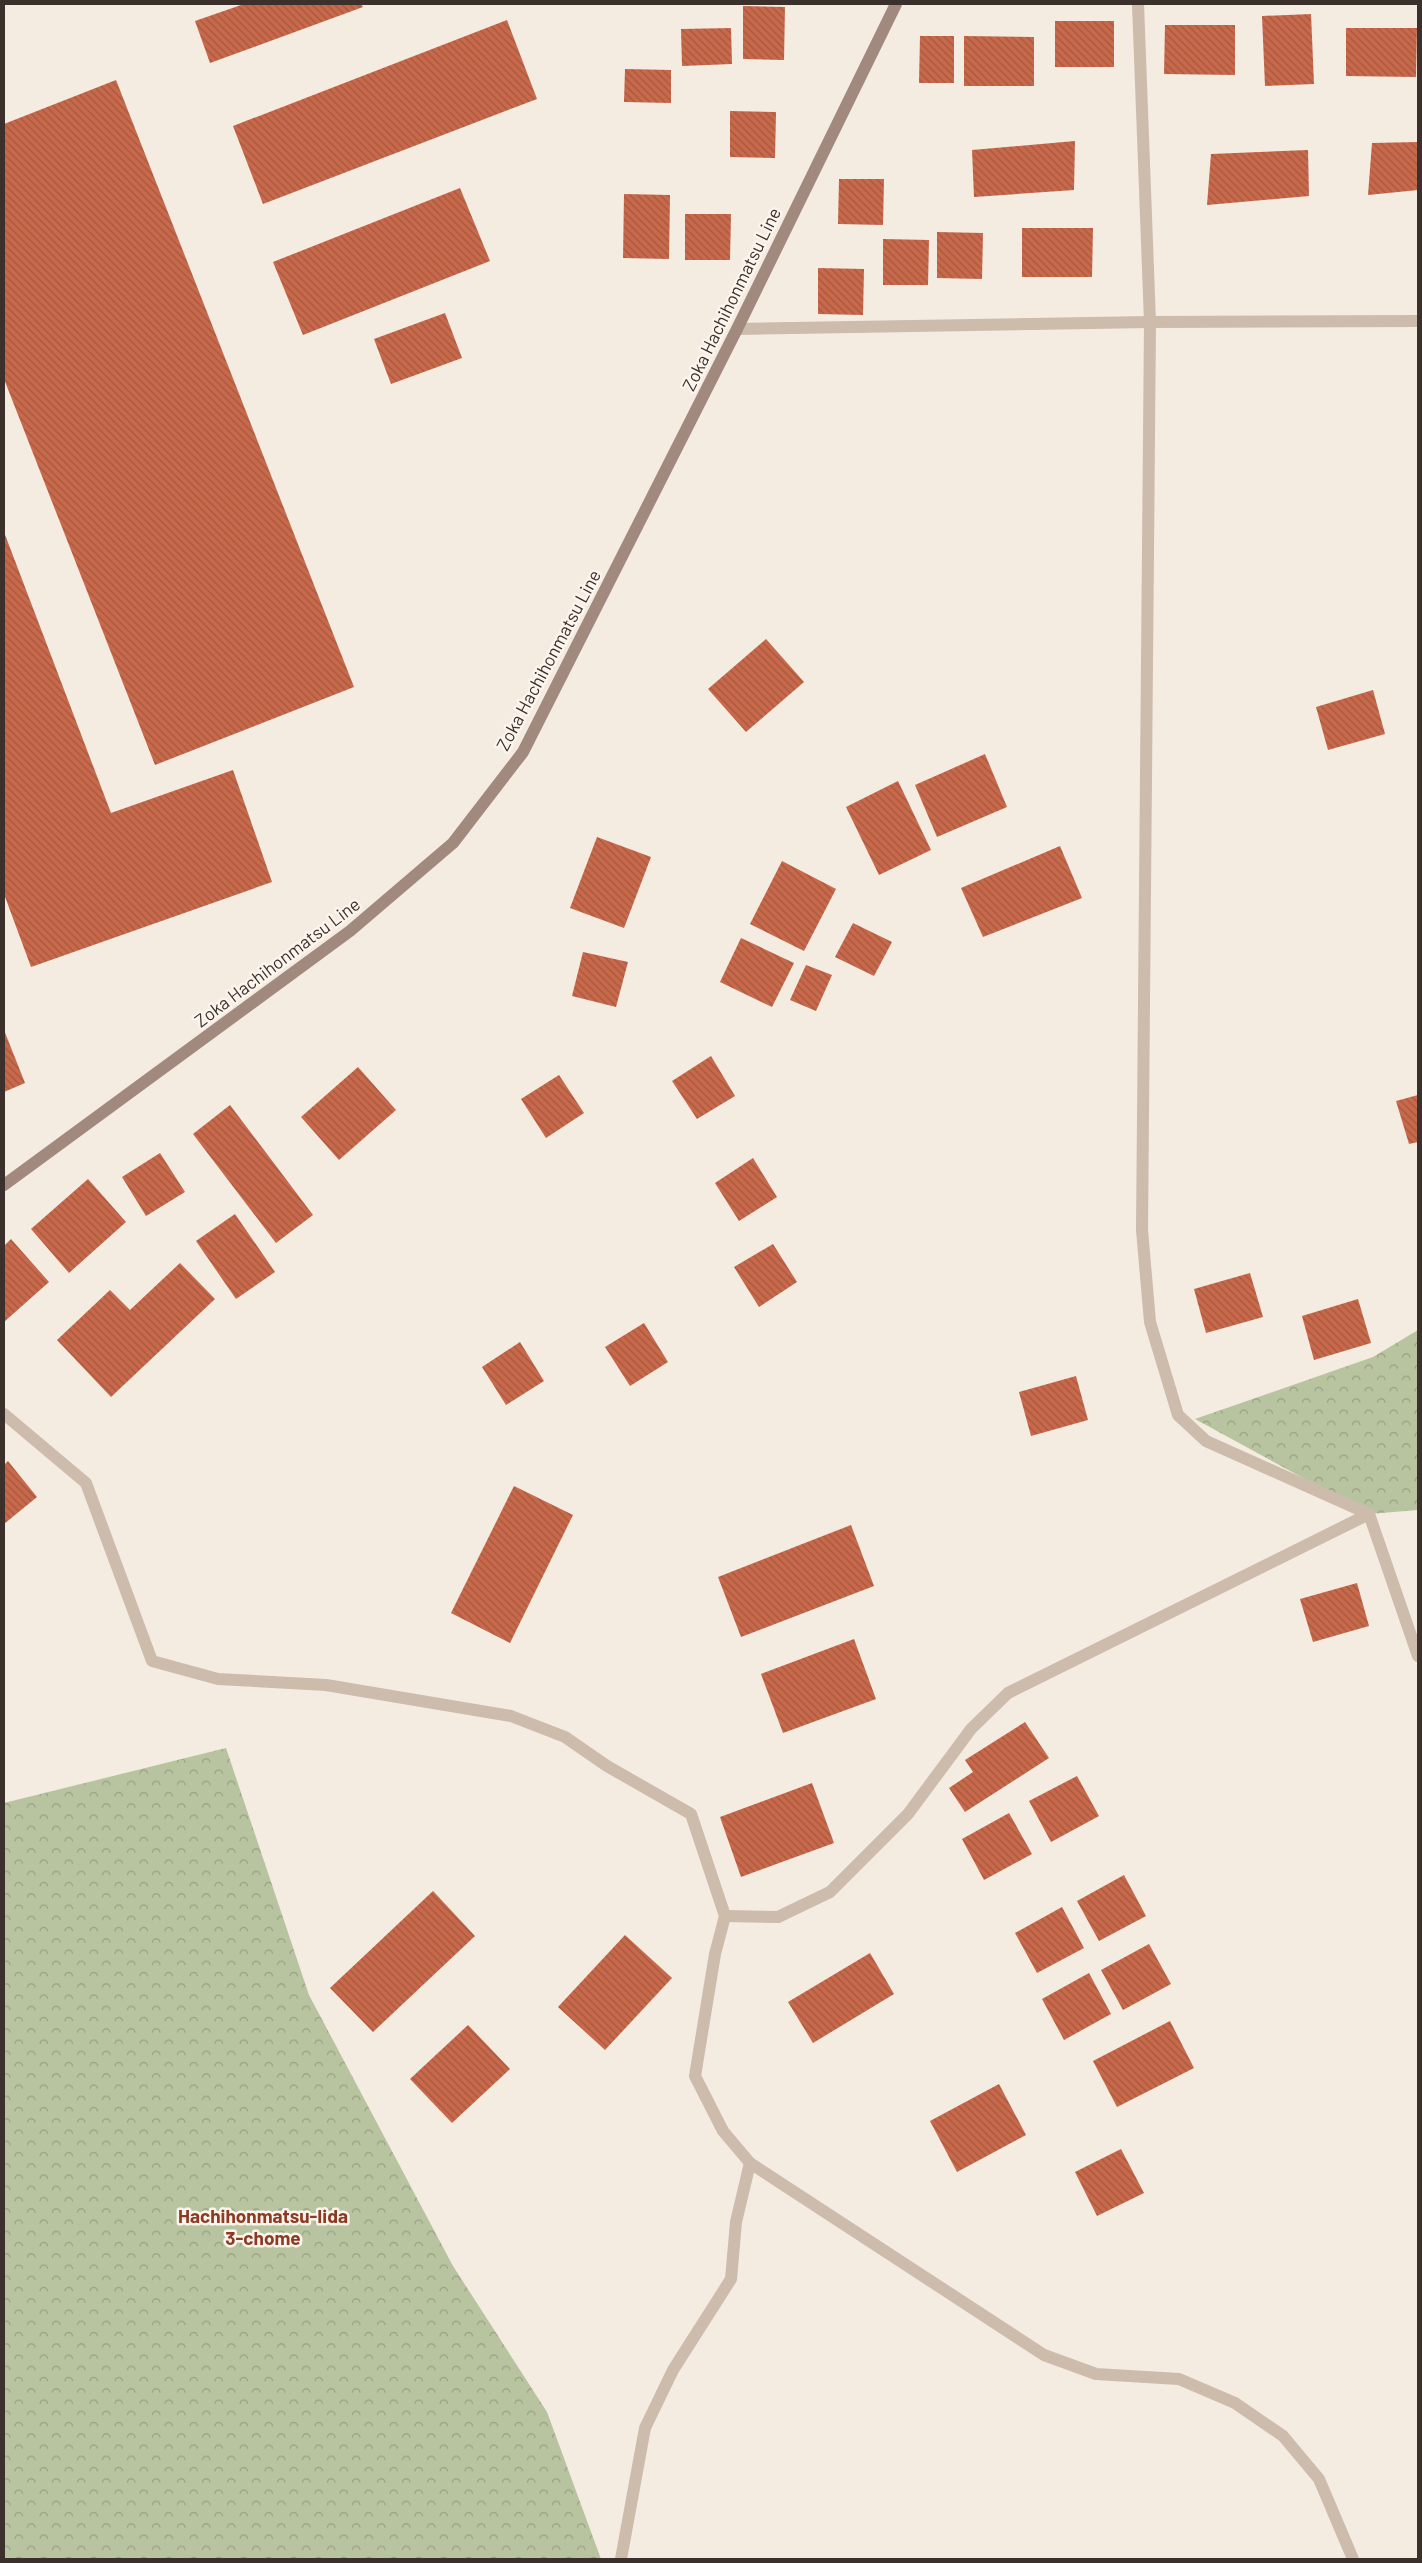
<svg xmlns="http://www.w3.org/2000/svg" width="1422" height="2563" font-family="Barlow,sans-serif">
<defs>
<pattern id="forest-crowns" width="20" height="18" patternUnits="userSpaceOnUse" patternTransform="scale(1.25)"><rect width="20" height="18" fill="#b8c4a0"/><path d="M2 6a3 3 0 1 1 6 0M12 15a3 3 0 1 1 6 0" fill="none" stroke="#97a083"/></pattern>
<pattern id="building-back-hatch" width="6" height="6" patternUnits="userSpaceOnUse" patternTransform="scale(1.25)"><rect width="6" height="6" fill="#c8694b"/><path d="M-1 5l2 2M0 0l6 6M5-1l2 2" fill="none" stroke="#a4573f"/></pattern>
</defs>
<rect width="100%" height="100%" fill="#f4ebe1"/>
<g fill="url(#forest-crowns)">
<path d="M1418,1330V1510L1369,1514L1195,1419L1373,1357Z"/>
<path d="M226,1748L309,1995L453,2266L547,2412L601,2559H4V1803Z"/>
</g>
<g fill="url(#building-back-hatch)">
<path d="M244,4H361L363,7L210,63L195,21Z"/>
<path d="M743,6L785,7L784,60L743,59Z"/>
<path d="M1311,14L1314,84L1265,86L1262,16Z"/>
<path d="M507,20L537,99L263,204L233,126Z"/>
<rect x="1055" y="21" width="59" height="46"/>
<path d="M1165,25H1235V75L1164,74Z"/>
<path d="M731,28L732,64L682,66L681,29Z"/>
<path d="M1346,28H1417L1416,77L1346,76Z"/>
<path d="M920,36H954V83H919Z"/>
<path d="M964,36L1034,37V86H964Z"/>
<path d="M625,69L671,70V103L624,102Z"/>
<path d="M116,80L354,687L155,765L4,379V124Z"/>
<path d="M730,111L776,112L775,158L730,157Z"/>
<path d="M1075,141L1074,190L974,197L972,150Z"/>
<path d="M1418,142V190L1368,195L1372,143Z"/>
<path d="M1308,150L1309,196L1207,205L1211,154Z"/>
<path d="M839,179H884L883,225L838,224Z"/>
<path d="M460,188L490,261L303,335L273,262Z"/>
<path d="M624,194L670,195L669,259L623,258Z"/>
<path d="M685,214H731L730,260H685Z"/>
<path d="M1022,228H1093L1092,277H1022Z"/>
<path d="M937,232L983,233L982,279L937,278Z"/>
<path d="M883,239L929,240L928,285H883Z"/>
<path d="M818,268L864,269L863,315L818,314Z"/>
<path d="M445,313L462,358L391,384L374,339Z"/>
<path d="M4,532L111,813L233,770L272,882L31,967L4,894Z"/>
<path d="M766,639L804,682L746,732L708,689Z"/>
<path d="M1373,690L1385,734L1328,750L1316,707Z"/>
<path d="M985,754L1007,807L937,837L915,785Z"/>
<path d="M898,781L931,850L879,875L846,807Z"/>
<path d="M597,837L651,857L624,928L570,908Z"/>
<path d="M1060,846L1082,898L983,937L961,888Z"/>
<path d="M782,861L836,889L804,951L750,924Z"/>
<path d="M853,923L892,942L874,976L835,957Z"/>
<path d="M741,938L794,963L772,1007L720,982Z"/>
<path d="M583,952L628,962L616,1007L572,996Z"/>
<path d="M806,965L832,975L816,1011L790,1000Z"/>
<path d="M4,1030L25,1083L4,1092Z"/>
<path d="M711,1056L735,1096L697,1119L672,1081Z"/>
<path d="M358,1067L396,1110L339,1160L301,1117Z"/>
<path d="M559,1075L584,1113L546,1138L521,1099Z"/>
<path d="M1418,1095V1142L1409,1144L1396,1101Z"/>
<path d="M230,1105L313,1215L276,1243L193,1134Z"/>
<path d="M160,1153L185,1192L146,1216L122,1177Z"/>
<path d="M753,1158L777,1197L739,1221L715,1183Z"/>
<path d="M88,1179L126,1222L69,1273L31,1229Z"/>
<path d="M235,1214L275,1272L236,1299L196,1241Z"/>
<path d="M11,1239L49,1282L4,1322V1246Z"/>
<path d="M773,1244L797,1282L759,1307L734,1267Z"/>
<path d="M180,1263L215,1299L111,1397L57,1340L110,1290L130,1310Z"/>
<path d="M1250,1273L1263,1317L1206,1333L1194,1289Z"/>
<path d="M1358,1299L1371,1343L1314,1360L1302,1316Z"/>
<path d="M644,1323L668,1362L630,1386L605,1347Z"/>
<path d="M520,1342L544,1381L506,1405L482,1367Z"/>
<path d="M1076,1376L1088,1420L1031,1436L1019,1392Z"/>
<path d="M8,1461L37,1497L4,1524V1465Z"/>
<path d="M514,1486L573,1515L510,1643L451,1613Z"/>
<path d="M851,1525L874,1586L741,1637L718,1577Z"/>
<path d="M1357,1583L1369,1626L1313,1642L1300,1599Z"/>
<path d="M854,1639L876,1699L783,1733L761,1674Z"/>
<path d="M1025,1722L1049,1758L965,1812L949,1788L973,1772L965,1760Z"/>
<path d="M1077,1776L1099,1816L1051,1842L1029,1801Z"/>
<path d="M812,1783L834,1843L741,1877L720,1817Z"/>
<path d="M1009,1813L1032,1854L984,1880L962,1839Z"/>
<path d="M1124,1875L1146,1916L1099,1941L1077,1901Z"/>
<path d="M433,1891L475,1936L373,2032L330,1988Z"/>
<path d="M1062,1907L1084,1948L1037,1973L1015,1933Z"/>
<path d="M625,1935L672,1978L605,2050L558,2007Z"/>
<path d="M1149,1944L1171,1984L1123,2010L1101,1970Z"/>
<path d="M870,1953L894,1994L813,2043L788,2002Z"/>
<path d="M1089,1973L1111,2014L1064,2040L1042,1999Z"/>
<path d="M1170,2021L1194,2068L1117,2107L1093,2061Z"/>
<path d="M468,2025L510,2069L452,2123L410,2079Z"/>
<path d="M999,2084L1026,2135L957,2172L930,2121Z"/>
<path d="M1121,2149L1144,2193L1097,2216L1075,2172Z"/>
</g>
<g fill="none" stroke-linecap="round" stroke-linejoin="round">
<g stroke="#cdbbac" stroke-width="12">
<path d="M1138,4L1150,322L1142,1230L1150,1322L1178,1415L1206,1441L1369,1514L1418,1656"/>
<path d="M737,329L1150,322L1418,321"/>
<path d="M4,1414L86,1483L152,1661L218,1679L326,1685L511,1716L565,1737L607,1766L691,1814L725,1916L715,1954L695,2076L723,2131L750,2163L736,2222L731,2279L673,2370L645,2428L621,2559"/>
<path d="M725,1916L778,1917L830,1892L908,1814L971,1729L1008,1693L1369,1514"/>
<path d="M750,2163L1044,2355L1096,2374L1179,2379L1235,2403L1283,2436L1319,2479L1353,2559"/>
</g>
<path stroke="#a18a7d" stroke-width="12" d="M4,1185L350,931L453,843L523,752L737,329L896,4"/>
</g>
<g text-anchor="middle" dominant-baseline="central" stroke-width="5" stroke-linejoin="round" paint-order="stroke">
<g font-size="18" fill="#3b302b" stroke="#fbf5ee">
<text transform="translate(731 299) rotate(-64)">Zoka Hachihonmatsu Line</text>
<text transform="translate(548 660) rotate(-62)">Zoka Hachihonmatsu Line</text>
<text transform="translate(277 962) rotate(-37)">Zoka Hachihonmatsu Line</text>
</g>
<g font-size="19" font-weight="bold" fill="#8c3b22" stroke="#fbf5ee">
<text x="263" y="2215">Hachihonmatsu-Iida<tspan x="263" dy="22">3-chome</tspan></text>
</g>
</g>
<rect width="1422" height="2563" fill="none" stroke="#3b302b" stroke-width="10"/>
</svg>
